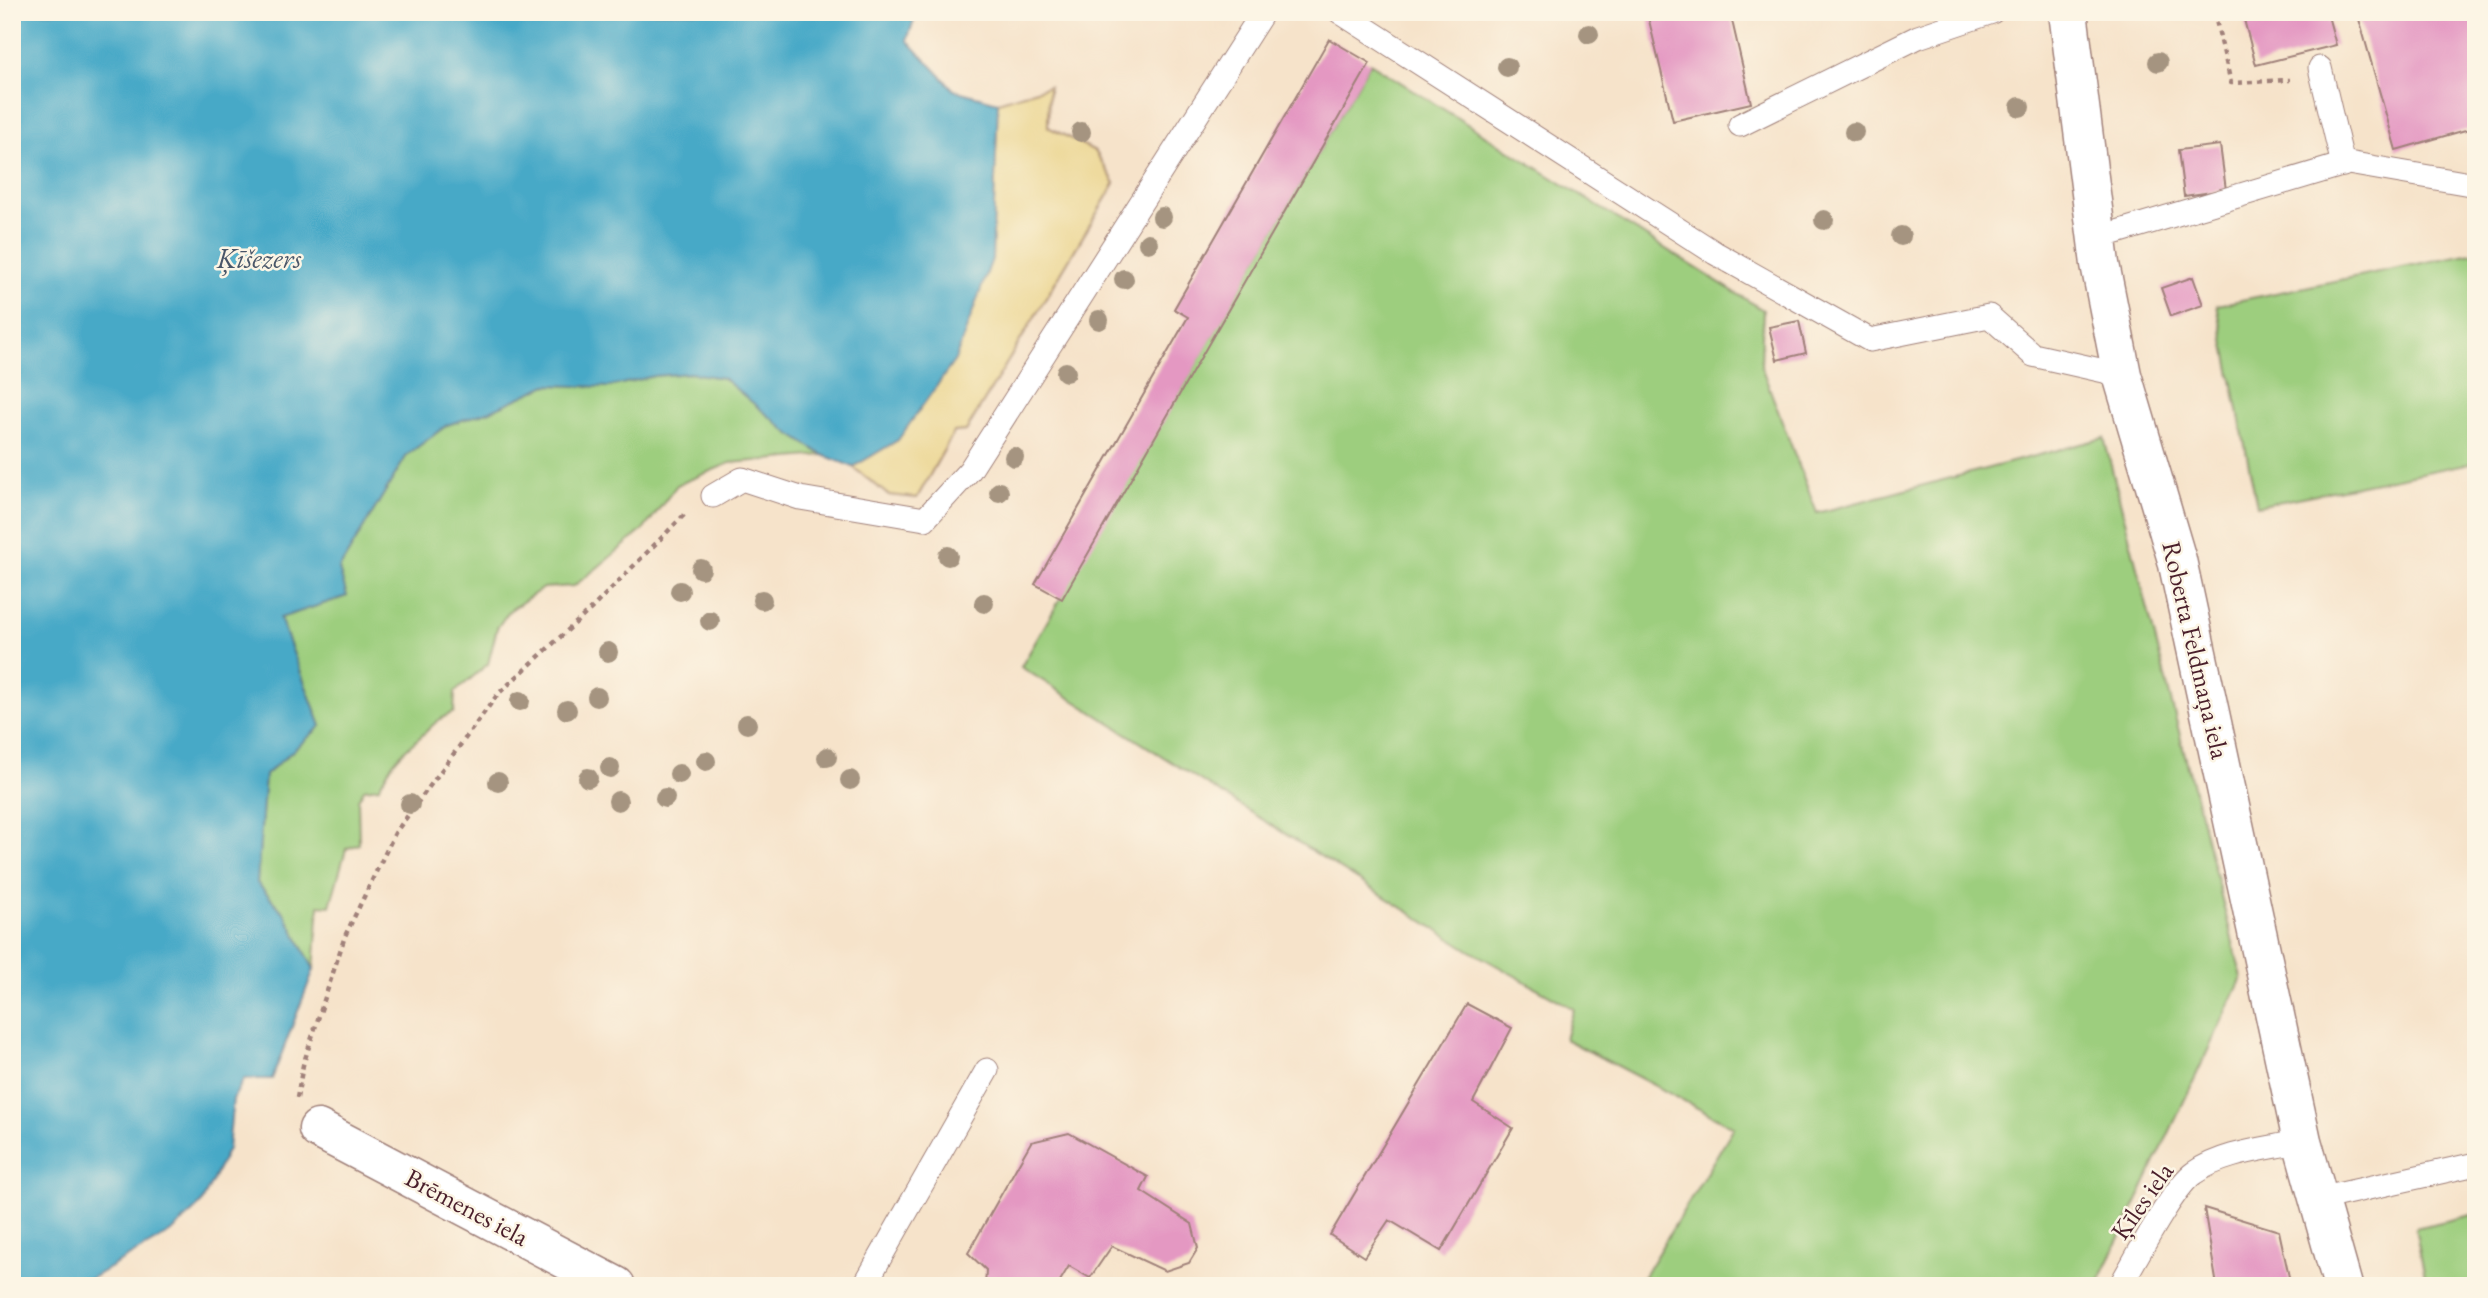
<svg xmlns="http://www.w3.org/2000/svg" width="2488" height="1298" font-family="'EB Garamond',serif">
<rect width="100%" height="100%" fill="#fcf5e5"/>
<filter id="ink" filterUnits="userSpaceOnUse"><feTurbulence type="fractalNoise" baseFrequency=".0143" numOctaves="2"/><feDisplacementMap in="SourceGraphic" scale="14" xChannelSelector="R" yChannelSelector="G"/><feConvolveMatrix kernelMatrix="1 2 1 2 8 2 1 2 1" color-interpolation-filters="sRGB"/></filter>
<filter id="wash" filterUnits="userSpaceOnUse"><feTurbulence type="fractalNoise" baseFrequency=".00686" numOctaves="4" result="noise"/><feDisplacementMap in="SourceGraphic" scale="28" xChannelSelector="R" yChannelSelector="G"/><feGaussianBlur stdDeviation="1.57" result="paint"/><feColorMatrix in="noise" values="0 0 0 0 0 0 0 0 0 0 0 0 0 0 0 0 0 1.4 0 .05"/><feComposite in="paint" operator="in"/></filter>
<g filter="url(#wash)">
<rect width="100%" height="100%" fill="#f6e3ca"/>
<g fill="#9dce7e" stroke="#747654" stroke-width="2">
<path d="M1370,63L1763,310L1761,366L1817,513L2104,438L2242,978L2097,1286H1638L1734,1127L1565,1039L1574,1009L1469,950L1021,667Z"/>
<path d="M2476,252V462L2257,506L2217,305Z"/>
<path d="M690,373L723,378L789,433L823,455L730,463L677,485L644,529L597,568L574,586L543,588L509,611L497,628L488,664L455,692L454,712C435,720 433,726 418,739C396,757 393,761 379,787L364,789L358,800L359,844L346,849L330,906L319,905L314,969L285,914L257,883L265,775L321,726L280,618L347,596L339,569L407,455L447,425L490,411L547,385L609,387L654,376Z"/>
<path d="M2476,1214V1286H2427L2415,1228Z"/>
</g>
<path fill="#eeda9e" stroke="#9c7c64" stroke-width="2" d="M1049,86L1048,127L1095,151L1115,183L966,431L954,432L917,498L888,495L853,467L898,440L992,258L998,102Z"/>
<path fill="#47a9c7" stroke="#486479" stroke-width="2" d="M12,12H917L907,40L954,90L998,102L992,259L955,360L898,440L853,467L823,455L789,433L723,378L690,373L654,376L609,387L547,385L490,411L447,425L407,455L339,569L347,596L280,618L321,726L265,775L257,883L285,914L314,969L272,1079H244L233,1099L228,1149L201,1204L173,1231L78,1286H12Z"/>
<g id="blocks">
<g fill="#e498c2">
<path d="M1647,12H1730L1751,103L1673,121Z"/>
<path d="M2242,12H2327L2336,45L2256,65Z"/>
<path d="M2357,12H2476V127L2396,150Z"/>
<path d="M1329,39L1370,63L1062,599L1035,584L1188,317L1174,309Z"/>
<path d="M2220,145L2226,190L2184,196L2178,150Z"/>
<path d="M2193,277L2203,305L2171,316L2161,288Z"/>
<path d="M1799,321L1806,353L1777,360L1769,327Z"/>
<path d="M1467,1004L1512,1028L1473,1102L1513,1128L1441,1251L1389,1220L1364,1257L1330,1235Z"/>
<path d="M1069,1133L1148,1177L1141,1191L1192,1224L1198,1248L1189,1263L1165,1271L1112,1246L1090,1278L1069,1266L1057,1286H985L986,1270L968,1253L1031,1142Z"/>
<path d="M2204,1208L2279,1231L2291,1286H2217Z"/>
</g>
</g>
</g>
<g filter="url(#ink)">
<use href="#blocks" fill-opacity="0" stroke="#a0817a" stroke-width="2"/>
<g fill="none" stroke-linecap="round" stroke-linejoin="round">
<defs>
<g id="service">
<path d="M1340,12L1715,253L1870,340L1989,316L2033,355L2122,375"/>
<path d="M2320,68L2343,165"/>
<path d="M1740,125L1918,37L1992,12"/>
<path d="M2097,238L2348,163L2470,184L2476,182"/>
<path d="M713,496L742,479L800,498L925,519L970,470L1263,12"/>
<path d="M2319,1199L2476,1164"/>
<path d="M864,1286L987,1070"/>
<path d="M2120,1286C2135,1261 2173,1187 2194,1173C2224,1152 2267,1149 2302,1141"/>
</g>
<g id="minor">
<path d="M2068,12L2100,264L2122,375L2177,560L2302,1141L2343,1286"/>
<path d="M318,1129L616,1286"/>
</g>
</defs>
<use href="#service" stroke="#a0817a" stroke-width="25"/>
<use href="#minor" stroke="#a0817a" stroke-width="41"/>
<g stroke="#a0817a" stroke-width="4.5" stroke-dasharray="5 5" stroke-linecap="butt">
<path d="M2214,12L2231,83L2290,80"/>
<path d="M297,1098L303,1065L345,936L395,833L498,694L592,608L687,512"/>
<path d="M2444,1286L2476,1275"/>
</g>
<use href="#service" stroke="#fff" stroke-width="23"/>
<use href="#minor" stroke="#fff" stroke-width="38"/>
</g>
<g fill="#a59480">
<circle cx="1589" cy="34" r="10"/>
<circle cx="2158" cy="62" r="10"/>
<circle cx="1507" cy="67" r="10"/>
<circle cx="2020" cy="107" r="10"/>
<circle cx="1081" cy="132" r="10"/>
<circle cx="1854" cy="132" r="10"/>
<circle cx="1162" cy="217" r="10"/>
<circle cx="1824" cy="220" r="10"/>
<circle cx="1901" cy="236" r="10"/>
<circle cx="1148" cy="243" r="10"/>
<circle cx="1124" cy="279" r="10"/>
<circle cx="1099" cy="320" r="10"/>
<circle cx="1066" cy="372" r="10"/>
<circle cx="1014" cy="457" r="10"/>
<circle cx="999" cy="492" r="10"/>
<circle cx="948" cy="556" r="10"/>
<circle cx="701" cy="569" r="10"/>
<circle cx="680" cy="591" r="10"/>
<circle cx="762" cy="600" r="10"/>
<circle cx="984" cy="603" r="10"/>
<circle cx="710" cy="621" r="10"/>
<circle cx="608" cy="652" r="10"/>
<circle cx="597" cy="697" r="10"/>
<circle cx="520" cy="701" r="10"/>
<circle cx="567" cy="710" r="10"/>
<circle cx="747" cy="724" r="10"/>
<circle cx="827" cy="757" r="10"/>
<circle cx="706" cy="761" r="10"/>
<circle cx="610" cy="768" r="10"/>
<circle cx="679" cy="774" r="10"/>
<circle cx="588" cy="778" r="10"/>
<circle cx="850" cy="780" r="10"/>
<circle cx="498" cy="782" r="10"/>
<circle cx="665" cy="798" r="10"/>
<circle cx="618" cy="801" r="10"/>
<circle cx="410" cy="804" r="10"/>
</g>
</g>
<g text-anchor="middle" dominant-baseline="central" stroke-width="5" stroke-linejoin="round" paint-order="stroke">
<g font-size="26" fill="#4a1f2b" stroke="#fcf5e5">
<text transform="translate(2196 650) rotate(77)">Roberta Feldmaņa iela</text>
<text transform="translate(2142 1201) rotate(-55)">Ķīles iela</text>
<text transform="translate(467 1207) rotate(28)">Brēmenes iela</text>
</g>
<g font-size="28" font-style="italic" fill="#495669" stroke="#fcf5e5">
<text x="259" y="258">Ķīšezers</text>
</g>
</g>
<rect width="2488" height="1298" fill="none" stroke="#fcf5e5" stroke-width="42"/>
</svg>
